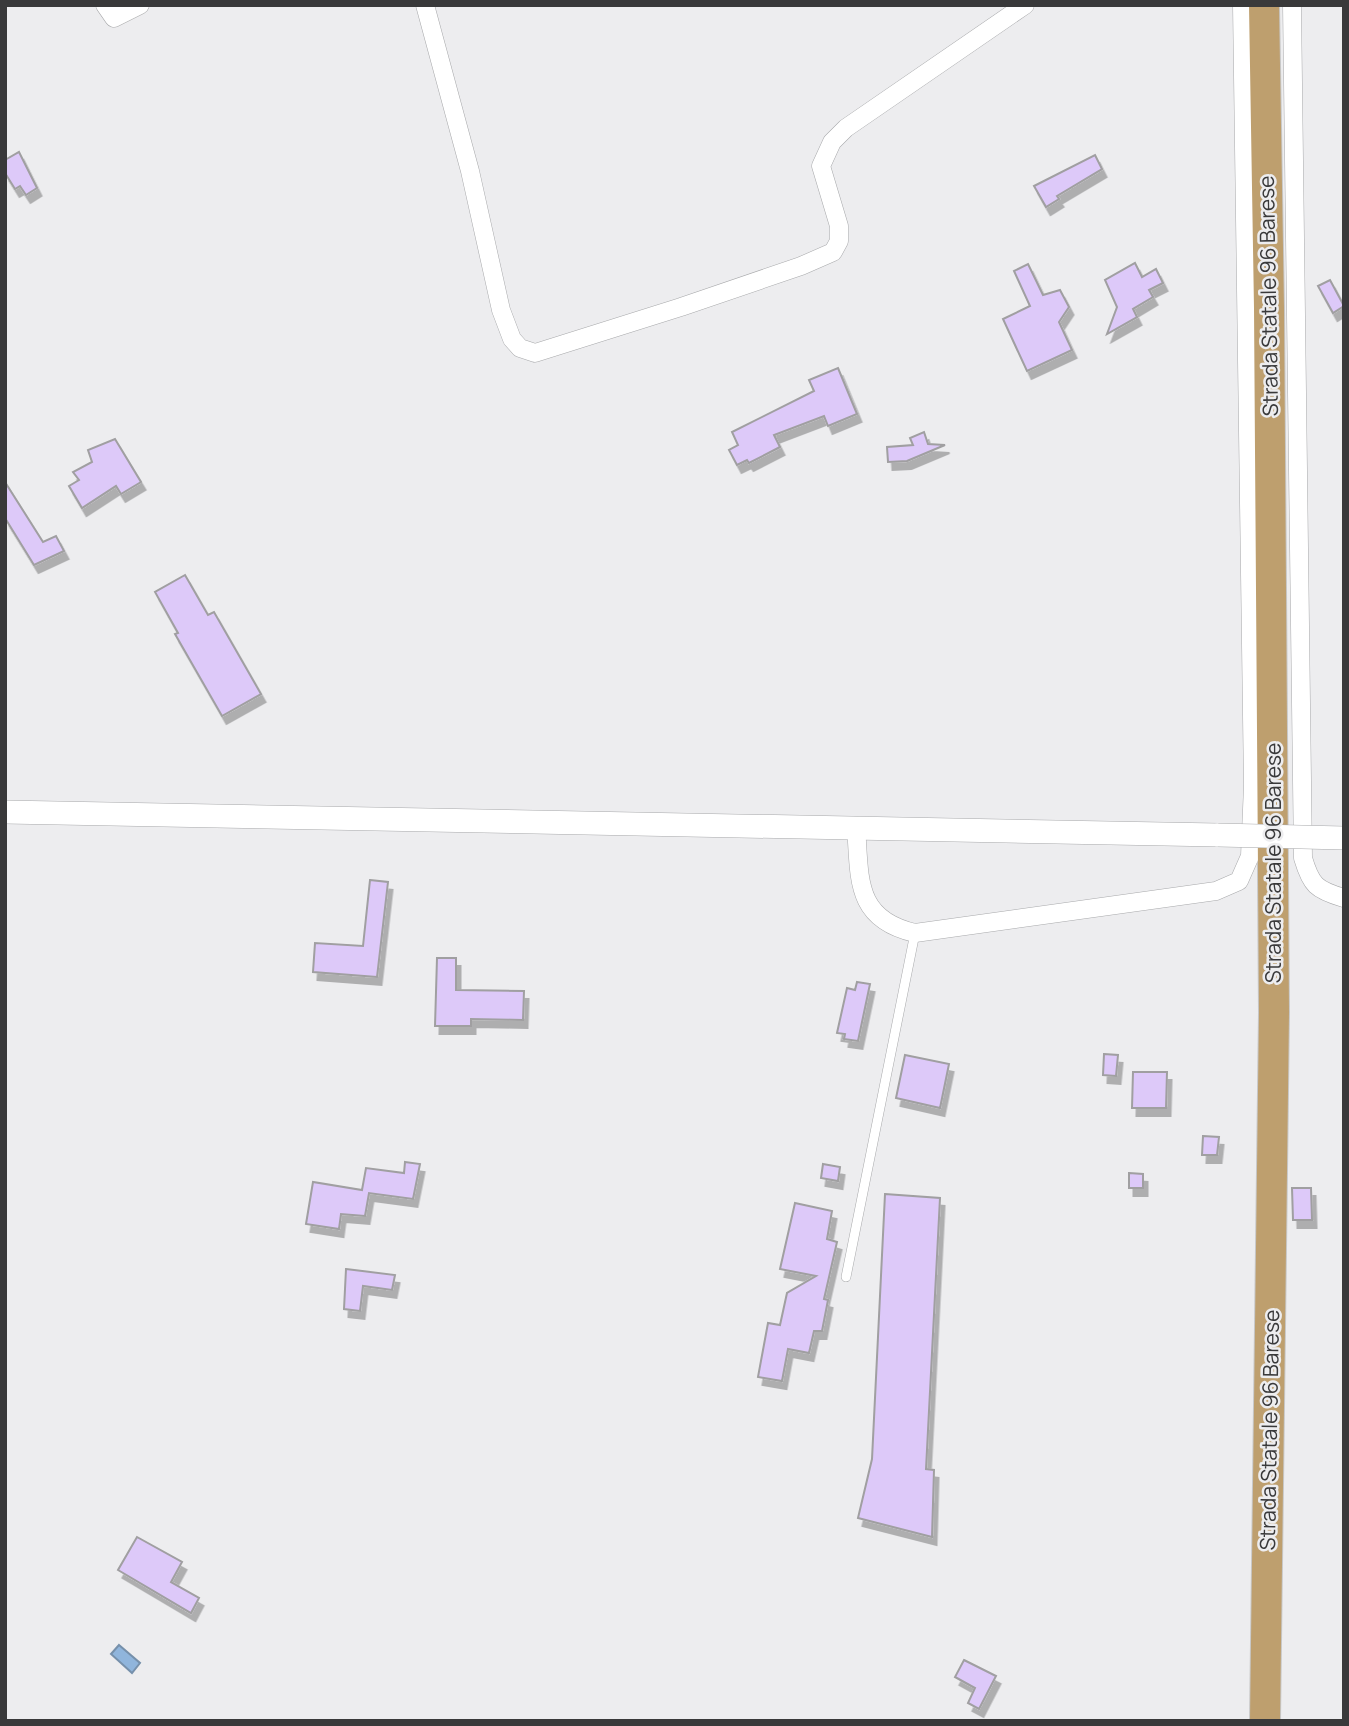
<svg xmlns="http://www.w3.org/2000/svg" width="1349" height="1726" font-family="Manrope,sans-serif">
<defs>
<filter id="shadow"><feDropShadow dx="4.5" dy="8" stdDeviation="0" flood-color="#0004"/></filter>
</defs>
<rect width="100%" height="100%" fill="#ededef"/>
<path fill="#90b5dc" stroke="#7690ab" stroke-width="2" d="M119,1645L140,1663L132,1673L111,1654Z"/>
<g fill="#ddc9f9" stroke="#a09fa1" stroke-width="2" filter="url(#shadow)">
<path d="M19,152L37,188L26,195L20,186L15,189L5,173V160Z"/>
<path d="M1095,155L1102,169L1057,196L1059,199L1046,207L1034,186Z"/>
<path d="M1135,263L1142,277L1156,269L1163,283L1149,290L1153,297L1133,309L1137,317L1107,334L1117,307L1105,280Z"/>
<path d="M1028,264L1043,295L1060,290L1069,307L1059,322L1072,350L1027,371L1003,319L1030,306L1014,271Z"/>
<path d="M1330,280L1344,306L1333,313L1318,286Z"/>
<path d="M838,368L857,414L828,426L824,416L774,435L780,447L749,463L747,460L737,465L729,450L738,445L732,432L814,391L809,380Z"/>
<path d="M924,432L928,444L945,445L907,461L888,462L887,447L913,445L910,438Z"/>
<path d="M115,439L141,482L121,494L116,486L82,508L69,486L79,480L73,472L92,462L88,450Z"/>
<path d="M5,482L43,542L56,536L64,551L34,565L5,518Z"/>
<path d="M185,575L208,615L214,612L261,694L222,716L175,634L178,633L155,592Z"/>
<path d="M370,880L388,882L377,977L313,972L315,943L363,946Z"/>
<path d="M437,958H456V990L524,991L523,1020L471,1019V1026H435Z"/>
<path d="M857,982L870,984L858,1041L844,1039L845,1034L837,1033L847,988L855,990Z"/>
<path d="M1104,1054L1118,1055L1116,1076L1103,1075Z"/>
<path d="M905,1055L949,1064L940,1108L896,1098Z"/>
<path d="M1133,1072H1167L1166,1108H1132Z"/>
<path d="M1203,1136L1219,1137L1217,1155H1202Z"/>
<path d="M405,1162L420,1164L413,1199L369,1193L365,1216L341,1214L339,1229L306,1224L313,1182L362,1190L366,1168L404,1173Z"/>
<path d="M823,1164L840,1167L838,1181L821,1178Z"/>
<path d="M1129,1173L1143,1174V1188H1129Z"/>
<path d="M1292,1188H1311L1312,1220H1293Z"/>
<path d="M885,1194L940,1198L926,1469L934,1470L932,1537L858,1518L872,1459Z"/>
<path d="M795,1203L832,1211L827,1239L837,1242L824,1299L828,1300L822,1331H814L809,1353L788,1349L782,1381L758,1377L768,1323L780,1325L787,1293L816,1276L780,1269Z"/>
<path d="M346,1269L395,1275L392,1290L363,1286L360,1311L344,1309Z"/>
<path d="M137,1537L182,1562L171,1582L199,1598L191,1613L118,1570Z"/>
<path d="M964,1660L996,1676L979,1709L968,1703L975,1688L955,1677Z"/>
</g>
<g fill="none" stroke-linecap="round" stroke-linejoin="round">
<defs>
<path id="service" d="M846,1277L915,933"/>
<g id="minor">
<path d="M105,5L114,18L140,5"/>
<path d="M425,5L470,171L501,310L512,339L520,348L535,353L681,307L801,266L833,252L839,241V226L821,166L832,142L846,128L1025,5"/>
<path d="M1292,5L1303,858C1311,885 1316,890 1344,898"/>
<path d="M856,826C860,878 854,919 915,933L1216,891L1239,881L1250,856L1253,786L1242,5"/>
</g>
<path id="tertiary" d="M5,812L1218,835"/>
<path id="trunk" d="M1264,5L1269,308L1274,1012L1265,1721"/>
</defs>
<use href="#service" stroke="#a8a9ab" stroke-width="10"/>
<use href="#minor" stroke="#a8a9ab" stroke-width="19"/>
<use href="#tertiary" stroke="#a8a9ab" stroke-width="24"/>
<use href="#trunk" stroke="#c8c8c8" stroke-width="32"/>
<use href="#service" stroke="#fff" stroke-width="9"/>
<use href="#minor" stroke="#fff" stroke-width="18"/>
<use href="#tertiary" stroke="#fff" stroke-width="23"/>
<use href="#trunk" stroke="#be9f6e" stroke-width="30"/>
<defs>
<path id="tertiary-bridge" d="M1218,835L1344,838"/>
</defs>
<use href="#tertiary-bridge" stroke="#a8a9ab" stroke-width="24" stroke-linecap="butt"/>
<use href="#tertiary-bridge" stroke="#fff" stroke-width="23"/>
</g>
<g text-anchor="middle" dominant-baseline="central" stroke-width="5" stroke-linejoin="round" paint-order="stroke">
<g font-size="21" fill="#39393a" stroke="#ededef">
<text transform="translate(1268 296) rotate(-91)">Strada Statale 96 Barese</text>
<text transform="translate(1273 863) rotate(-90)">Strada Statale 96 Barese</text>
<text transform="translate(1269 1430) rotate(-89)">Strada Statale 96 Barese</text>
</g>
</g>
<rect width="1349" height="1726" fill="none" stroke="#39393a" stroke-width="14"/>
</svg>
